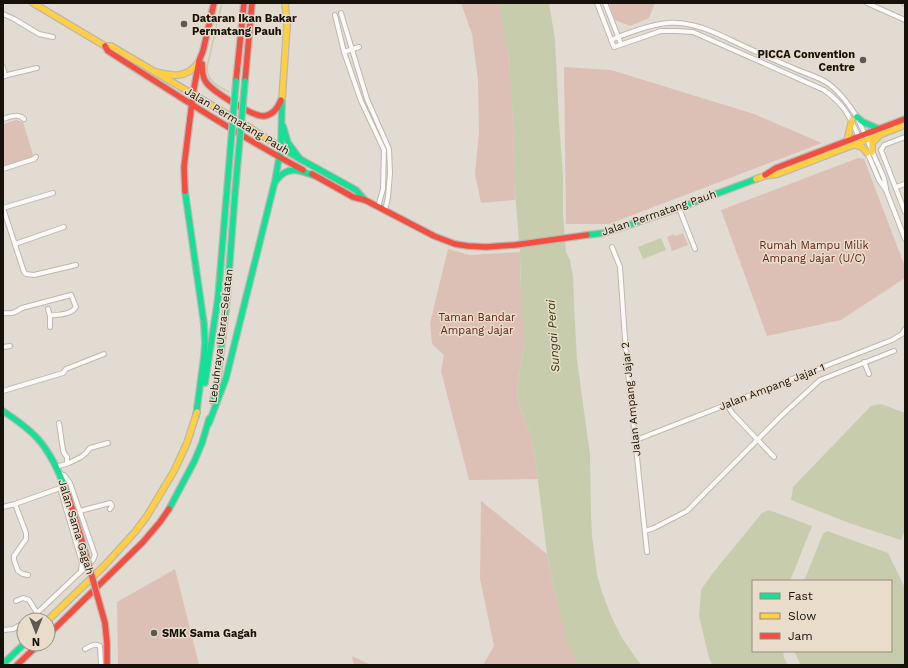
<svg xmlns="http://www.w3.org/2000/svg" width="908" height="668" font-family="'Work Sans',sans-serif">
<rect width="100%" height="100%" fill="#e2dbd2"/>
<g fill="#dcc0b6">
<path d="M461,3H481L482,4L485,3H499C503,22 507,41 509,60C514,107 513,153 515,200L481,203L475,174L479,132L478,80L472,34Z"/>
<path d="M609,3H655L649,18L630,26L615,20Z"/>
<path d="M564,67L611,70L754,114L822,143L609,224H566Z"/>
<path d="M16,120L23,122L33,155L32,157L3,166V124Z"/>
<path d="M858,158L864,159L905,267V278L841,320L767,336L721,210Z"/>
<path d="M683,233L688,245L672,251L667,237L674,234L675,236Z"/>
<path d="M448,249L470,255L520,252V275L524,328V344L518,385L517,396L519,405L530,433L535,457L538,479L469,480L441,371L444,355L432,344L430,323Z"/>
<path d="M481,501L547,554C554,592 562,630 579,665H483L494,646L480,579Z"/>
<path d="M175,569L199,665H118L117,602Z"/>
<path d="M352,656L371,665H354Z"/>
</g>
<g fill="#c7cdac">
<path d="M499,3H549L555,39L559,122L563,176V214L566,252L570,260L573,276L574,304L577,360L590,455L591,513L592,536L597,574L601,589L611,616L622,638L641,665H579L570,647L563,627L553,585L547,554L535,457L530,433L519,405L517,396L518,385L524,344V328L521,310L520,252L514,182L513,120L509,59Z"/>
<path d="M661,238L666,250L643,259L638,247Z"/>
<path d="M881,404L905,413V530L901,540L849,523L791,500L793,487L871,406Z"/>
<path d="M769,510L812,526L790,581H753V651H783L784,658L788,665H712L709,658L699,616L701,590L712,574L762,513Z"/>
<path d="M827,531L888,553L905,588V665H801L794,651H891V581H804L823,534Z"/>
</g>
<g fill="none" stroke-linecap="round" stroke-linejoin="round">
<path stroke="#c7cdac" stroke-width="1.5" d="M222,3L207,67C207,82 218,86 229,92"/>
<defs>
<g id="street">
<path d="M597,3L614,47L661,31H676L693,32L824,90C845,105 849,116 860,139"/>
<path d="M605,3L621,44"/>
<path d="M867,3L905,20"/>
<path d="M904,3H905"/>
<path d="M341,13L367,99L389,149L390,173L388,197L385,211"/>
<path d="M3,14L14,19L39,34L53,37"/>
<path d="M335,15L344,52L361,101L384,150L383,189L378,207"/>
<path d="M611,40C630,32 658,21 678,23C698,24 718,34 735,42C754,51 772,59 791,67C803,73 818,76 829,84C841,93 849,105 857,117L884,178L886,188"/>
<path d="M344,52L359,47"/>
<path d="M3,67L5,76"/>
<path d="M3,76L37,68"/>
<path d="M3,119C10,117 18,113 24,119"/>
<path d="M905,137L884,145L881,150L905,212"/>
<path d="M867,152L879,180L886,190L905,239"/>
<path d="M3,169L34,159L36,157"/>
<path d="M896,187L905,184"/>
<path d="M3,208L24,272L26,274L34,275L76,265"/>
<path d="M3,208L53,193"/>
<path d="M679,208L695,249"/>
<path d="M15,244L64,227"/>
<path d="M612,247L620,267L626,353L647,552"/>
<path d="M48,309L50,316V327"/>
<path d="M3,313C11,314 15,313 22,308L71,295L76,307C71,315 59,314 50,316"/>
<path d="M3,347L10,346"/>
<path d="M864,362L869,374"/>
<path d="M3,391L63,373L66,369L104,354"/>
<path d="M727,405L733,414L774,457"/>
<path d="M59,423L63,450L64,453L67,457V463"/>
<path d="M636,440L892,340L902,334L905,329"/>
<path d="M56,467L69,463L81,457L86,453L90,448L108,443"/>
<path d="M60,488L82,563L81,570"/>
<path d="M15,504L26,533V539L14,556V560L18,571L23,574L28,575"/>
<path d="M3,507L15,504L60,488L61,486"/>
<path d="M80,511L110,503L111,504L112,506L110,509"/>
<path d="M645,531L654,528L687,511L782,415L820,380L894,351"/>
<path d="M16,601L23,598L29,600L37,613"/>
<path d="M28,620L37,613L93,560L95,555L70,483L64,475L59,474"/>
<path d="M3,630L13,629L24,623"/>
<path d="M85,649C90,646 95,643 100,646L101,665"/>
</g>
<g id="fast">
<path d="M857,117L863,122L879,129"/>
<path d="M283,126L288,143L300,159"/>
<path d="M277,145L300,159L356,190L365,200"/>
<path d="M276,181C287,165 299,170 315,176"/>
<path d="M185,191L204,324L205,343L204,356L196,416"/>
<path d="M587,235L604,233L617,229L679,208L756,179"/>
<path d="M205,383L218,298"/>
<path d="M213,401L217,383L227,299"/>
<path d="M3,411C15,419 27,427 37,438C51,453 59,473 67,492"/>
<path d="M209,423L226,378L275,181L281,147L282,99"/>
<path d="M169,509L194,462L202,443L209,419"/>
<path d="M3,664L24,644"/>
</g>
<g id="slow">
<path d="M33,3L105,46H111L247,126L277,145"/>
<path d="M155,72C172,76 186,79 198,63"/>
<path d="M282,99L287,25L285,3"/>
<path d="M847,141L852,120"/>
<path d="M855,145L862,147L867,153"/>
<path d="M872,152V143L879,136"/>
<path d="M756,179L764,176L778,174L905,125"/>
<path d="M48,620L104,566L135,532L147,516L174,471L187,443L197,412"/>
</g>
<g id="jam">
<path d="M105,46L108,51C172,92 236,134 303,170"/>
<path d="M202,64C202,70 202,77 206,82C212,91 253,117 264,116C273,115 278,108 281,100"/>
<path d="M236,81L244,3"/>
<path d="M245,81L252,3"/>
<path d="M312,174L353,197L365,200L434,236L455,244L468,246L486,247L515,245L587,235"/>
<path d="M765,175L776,168L905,119"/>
<path d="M185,191L184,167L193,94L199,61L203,51L214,3"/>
<path d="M48,635L143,542L160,522L169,509"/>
<path d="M17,665L39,644"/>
</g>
</defs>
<use href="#street" stroke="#bdb7b0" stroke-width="6"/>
<use href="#fast" stroke="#bdb7b0" stroke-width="8"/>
<use href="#slow" stroke="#bdb7b0" stroke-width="8"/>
<use href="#jam" stroke="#bdb7b0" stroke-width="8"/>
<use href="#street" stroke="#fbfaf8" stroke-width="4"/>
<use href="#fast" stroke="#16e098" stroke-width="5.5"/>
<use href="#slow" stroke="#ffcf43" stroke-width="5.5"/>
<use href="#jam" stroke="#f24e42" stroke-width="5.5"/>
<defs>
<g id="fast-bridge">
<path d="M218,298L236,81"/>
<path d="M227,299L235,193L245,81"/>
</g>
<path id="jam-bridge" d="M67,492L82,541L105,623L107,643V665"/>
</defs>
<use href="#fast-bridge" stroke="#bdb7b0" stroke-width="8" stroke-linecap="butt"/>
<use href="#jam-bridge" stroke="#bdb7b0" stroke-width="8" stroke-linecap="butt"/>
<use href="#fast-bridge" stroke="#16e098" stroke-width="5.5"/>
<use href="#jam-bridge" stroke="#f24e42" stroke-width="5.5"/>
</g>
<g fill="#5d5851" stroke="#e9dccb" stroke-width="1.5">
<circle cx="184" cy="24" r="4"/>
<circle cx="863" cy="60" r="4"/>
<circle cx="154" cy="633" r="4"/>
</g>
<g text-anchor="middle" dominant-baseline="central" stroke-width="3" stroke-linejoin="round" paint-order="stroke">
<g font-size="11" font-weight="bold" fill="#16120b" stroke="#e9dccb" text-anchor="start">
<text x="192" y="18">Dataran Ikan Bakar<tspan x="192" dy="13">Permatang Pauh</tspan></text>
<text x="855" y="54" text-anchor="end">PICCA Convention<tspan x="855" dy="13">Centre</tspan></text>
<text x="162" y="633">SMK Sama Gagah</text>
</g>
<g font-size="11" fill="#16120b" stroke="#e9dccb">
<text transform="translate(237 121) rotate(31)">Jalan Permatang Pauh</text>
<text transform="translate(659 213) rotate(-19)">Jalan Permatang Pauh</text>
<text transform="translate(221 336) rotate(-83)">Lebuhraya Utara–Selatan</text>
<text transform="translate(772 387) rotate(-21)">Jalan Ampang Jajar 1</text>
<text transform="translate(631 399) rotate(-96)">Jalan Ampang Jajar 2</text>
<text transform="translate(76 527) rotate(73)">Jalan Sama Gagah</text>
</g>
<g font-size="11" fill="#612519" stroke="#e9dccb">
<text x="814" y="245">Rumah Mampu Milik<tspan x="814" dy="13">Ampang Jajar (U/C)</tspan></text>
<text x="477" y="317">Taman Bandar<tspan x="477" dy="13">Ampang Jajar</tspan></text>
</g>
<g font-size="12" font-style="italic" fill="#333c08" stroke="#e9dccb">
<text transform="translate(553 336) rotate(-94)">Sungai Perai</text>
</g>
</g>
<rect width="908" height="668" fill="none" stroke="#16120b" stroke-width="8"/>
<rect x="752" y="580" width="140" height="72" fill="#e9dccb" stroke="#958b7e"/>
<rect x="760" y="593" width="20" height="6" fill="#16e098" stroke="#958b7e"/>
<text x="788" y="600" font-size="12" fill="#16120b">Fast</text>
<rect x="760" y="613" width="20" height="6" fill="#ffcf43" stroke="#958b7e"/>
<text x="788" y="620" font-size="12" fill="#16120b">Slow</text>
<rect x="760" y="633" width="20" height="6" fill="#f24e42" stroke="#958b7e"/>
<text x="788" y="640" font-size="12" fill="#16120b">Jam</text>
<g transform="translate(36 632) rotate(180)"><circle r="19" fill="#e9dccb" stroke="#958b7e"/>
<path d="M0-3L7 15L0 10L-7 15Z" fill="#5d5851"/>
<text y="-6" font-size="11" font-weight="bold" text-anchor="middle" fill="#16120b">N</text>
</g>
</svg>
